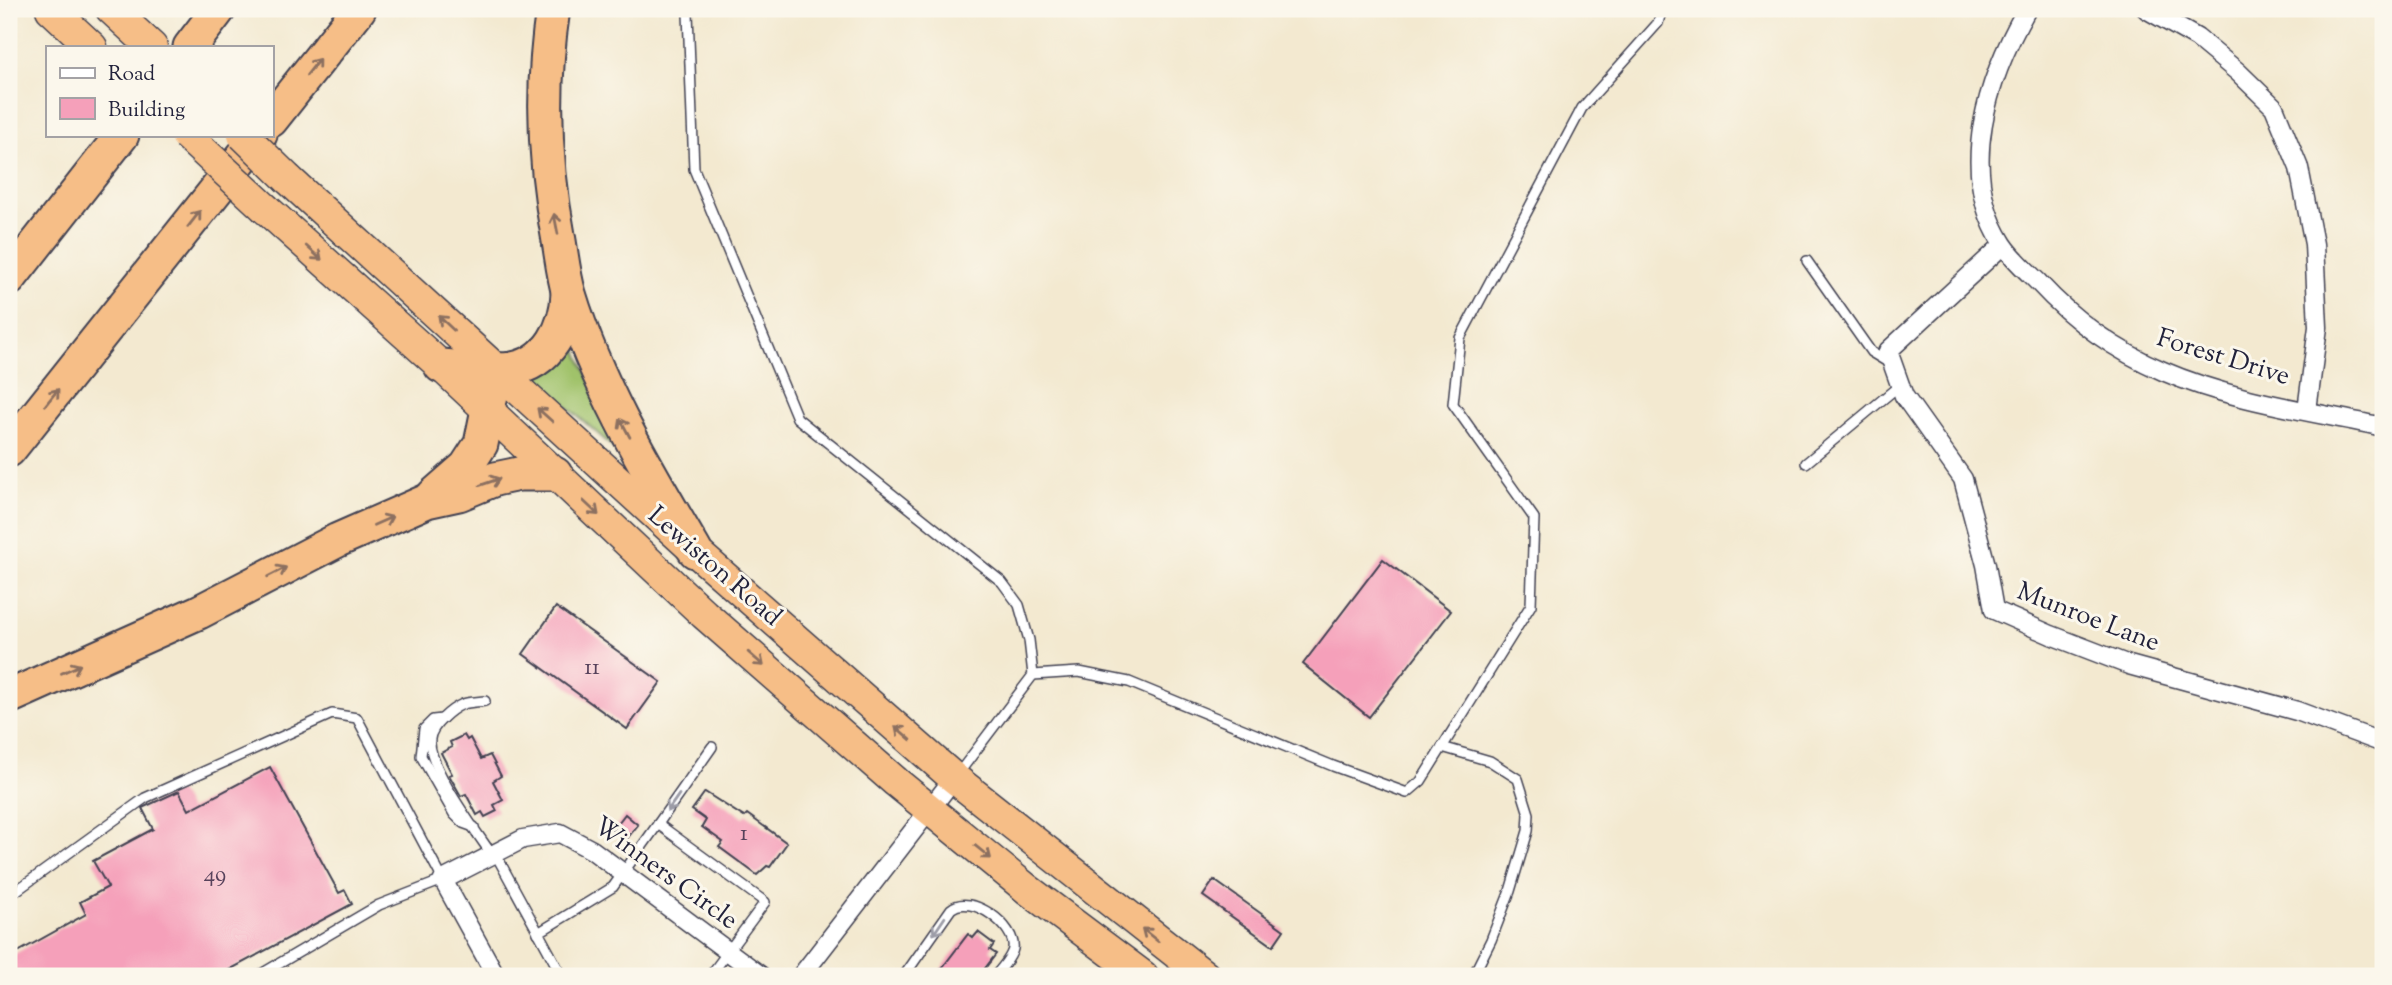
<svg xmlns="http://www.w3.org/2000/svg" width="2392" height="985" font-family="'Sorts Mill Goudy',serif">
<rect width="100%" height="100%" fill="#fbf7ec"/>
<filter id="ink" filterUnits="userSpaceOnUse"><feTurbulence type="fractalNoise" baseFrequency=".0143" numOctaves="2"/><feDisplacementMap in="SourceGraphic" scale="14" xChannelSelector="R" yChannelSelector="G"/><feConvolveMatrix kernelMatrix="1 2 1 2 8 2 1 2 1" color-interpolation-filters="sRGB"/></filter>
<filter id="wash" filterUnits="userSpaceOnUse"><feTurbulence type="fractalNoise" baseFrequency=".00686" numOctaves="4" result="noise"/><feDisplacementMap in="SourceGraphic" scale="28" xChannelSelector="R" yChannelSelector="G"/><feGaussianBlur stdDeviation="1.57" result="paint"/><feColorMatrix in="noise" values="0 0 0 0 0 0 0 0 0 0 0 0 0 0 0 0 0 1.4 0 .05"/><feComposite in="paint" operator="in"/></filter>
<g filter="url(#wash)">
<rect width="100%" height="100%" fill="#f3e9d0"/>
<path fill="#a0c26b" stroke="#617253" stroke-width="2" d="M570,334L619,449L613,447L538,381L537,376Z"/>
<g id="blocks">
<g fill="#f5a0ba">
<path d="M1383,559L1451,611L1369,717L1303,664Z"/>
<path d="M556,607L661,682L627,729L523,654Z"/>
<path d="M464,735L467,740L470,738L481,759L490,755L501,776L493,781L503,800L494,805L497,811L485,817L482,812L477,815L466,794L461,796L449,775L452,774L441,753L452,747L450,742Z"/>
<path d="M270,767L339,893L345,890L352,904L218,976H9V957L86,914L80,902L108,887L93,861L153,829L142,808L179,791L189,810Z"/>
<path d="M705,792L744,817L747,814L787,843L770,867L767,866L757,875L719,847L723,842L702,827L706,820L692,810Z"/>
<path d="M625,814L638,825L625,841L612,831Z"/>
<path d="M1214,880L1284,930L1273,946L1203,896Z"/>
<path d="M978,932L994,944L990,950L996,954L979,976H936L968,934L973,938Z"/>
</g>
</g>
</g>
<g filter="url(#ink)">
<use href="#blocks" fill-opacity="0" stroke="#414051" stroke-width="2"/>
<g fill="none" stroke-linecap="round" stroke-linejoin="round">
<defs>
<g id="service">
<path d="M690,9L688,13L694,169L797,418L1002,582L1019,605L1029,640L1033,675L1079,672L1129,682L1333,766L1407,793L1421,781L1531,605L1534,518L1453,404L1460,338L1582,108L1658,23L1662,9"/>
<path d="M1807,261L1871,352L1891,364"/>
<path d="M1806,463L1900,385"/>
<path d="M485,701C478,702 469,702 463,704C451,709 431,726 430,739C427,766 476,831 492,855"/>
<path d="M442,719L433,720L424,729L421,756L454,814L463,823L474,827"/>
<path d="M1442,747L1490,761L1518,779L1529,814L1528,831L1510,891L1491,940L1473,976"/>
<path d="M958,774L1033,675"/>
<path d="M495,853L562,976"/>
<path d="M9,896L145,798L332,714L357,718L443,880L379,905L258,976"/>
<path d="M538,933L613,887L658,824"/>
<path d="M710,976L765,902L658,824L712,747"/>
<path d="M904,976L951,909C970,892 1017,926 1013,949C1011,958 1001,969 995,976"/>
</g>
<g id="minor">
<path d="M2027,9C1988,77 1956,171 2003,244C2012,258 2027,271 2039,283C2075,322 2114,350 2163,371C2232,401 2310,411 2383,427"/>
<path d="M2146,9L2197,38L2238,72L2274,107L2299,168L2314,244L2318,327L2307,410"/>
<path d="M2003,245L1888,351L1904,396L1963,479L1986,565L1994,610L2051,635L2129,665L2297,711L2383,743"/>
<path d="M496,976L443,880L523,839L560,833L592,850L761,976"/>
<path d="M801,976L954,778"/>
</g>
<g id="trunk">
<path d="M51,9L92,47"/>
<path d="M111,9L152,47"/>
<path d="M288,179L695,551L954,778L1205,976"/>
<path d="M266,209L441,366L704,614L896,782L1027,889L1143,976"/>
</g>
<g id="motorway">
<path d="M553,9C541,87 544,164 559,241C562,259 564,277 569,294C597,386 647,469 695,551"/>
<path d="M190,47L219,9"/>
<path d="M271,120L359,9"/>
<path d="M9,279L122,135"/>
<path d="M441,366C464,367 489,372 512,369C549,363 567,327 568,293"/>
<path d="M9,450L260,135"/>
<path d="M434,495L466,467L481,444L496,370"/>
<path d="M9,697L199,612L338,540L427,501L459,494L495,479L519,474H555"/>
</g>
</defs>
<use href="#service" stroke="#414051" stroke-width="12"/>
<use href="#minor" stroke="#414051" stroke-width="21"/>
<use href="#trunk" stroke="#414051" stroke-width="33"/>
<use href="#motorway" stroke="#414051" stroke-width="37"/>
<use href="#service" stroke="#fff" stroke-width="9"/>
<use href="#minor" stroke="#fff" stroke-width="18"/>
<use href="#trunk" stroke="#f6be87" stroke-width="30"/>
<use href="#motorway" stroke="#f6be87" stroke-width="33"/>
<defs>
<g id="trunk-bridge">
<path d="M186,135L266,209"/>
<path d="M243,135L288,179"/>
</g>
</defs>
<use href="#trunk-bridge" stroke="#414051" stroke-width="33" stroke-linecap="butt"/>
<use href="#trunk-bridge" stroke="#f6be87" stroke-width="30"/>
</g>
<defs><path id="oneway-shaft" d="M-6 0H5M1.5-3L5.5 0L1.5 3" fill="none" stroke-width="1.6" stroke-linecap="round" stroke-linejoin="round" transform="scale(1.75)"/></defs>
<g stroke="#8c7061">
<use href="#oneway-shaft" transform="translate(313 67) rotate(-52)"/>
<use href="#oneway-shaft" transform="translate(194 219) rotate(-52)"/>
<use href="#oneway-shaft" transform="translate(556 224) rotate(-101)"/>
<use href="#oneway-shaft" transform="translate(314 253) rotate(42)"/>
<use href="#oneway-shaft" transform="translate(446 323) rotate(-137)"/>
<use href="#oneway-shaft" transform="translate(52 397) rotate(-51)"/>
<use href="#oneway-shaft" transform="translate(545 415) rotate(-138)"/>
<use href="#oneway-shaft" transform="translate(625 428) rotate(-118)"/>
<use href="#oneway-shaft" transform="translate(490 482) rotate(-19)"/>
<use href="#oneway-shaft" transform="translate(591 508) rotate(43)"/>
<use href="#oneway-shaft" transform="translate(383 521) rotate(-24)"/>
<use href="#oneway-shaft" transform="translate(277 572) rotate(-27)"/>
<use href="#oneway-shaft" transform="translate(756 659) rotate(41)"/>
<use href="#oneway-shaft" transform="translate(71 669) rotate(-24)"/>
<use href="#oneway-shaft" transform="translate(903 733) rotate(-139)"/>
<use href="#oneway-shaft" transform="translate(983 852) rotate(39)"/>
<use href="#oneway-shaft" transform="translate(1150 935) rotate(-141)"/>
</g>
<g stroke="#9c9ca7">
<use href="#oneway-shaft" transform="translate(673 803) rotate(125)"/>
<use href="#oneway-shaft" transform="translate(939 926) rotate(124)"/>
</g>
</g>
<g text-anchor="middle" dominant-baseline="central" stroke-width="6" stroke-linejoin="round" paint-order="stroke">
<g font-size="23" fill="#57425b">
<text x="592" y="668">11</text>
<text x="744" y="834">1</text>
<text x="215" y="875">49</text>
</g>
<g font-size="26" fill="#22223b" stroke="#fbf7ec">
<text transform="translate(2223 358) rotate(17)">Forest Drive</text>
<text transform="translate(714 567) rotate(41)">Lewiston Road</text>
<text transform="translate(2088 618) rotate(21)">Munroe Lane</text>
<text transform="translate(665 874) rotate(36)">Winners Circle</text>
</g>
</g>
<rect width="2392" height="985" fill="none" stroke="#fbf7ec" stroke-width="35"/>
<rect x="46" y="46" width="228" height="91" fill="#fbf7ec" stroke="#a4a2a5" stroke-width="2"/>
<rect x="60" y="68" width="35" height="10" fill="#ffffff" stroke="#a4a2a5" stroke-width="2"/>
<text x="108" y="80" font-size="21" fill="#22223b">Road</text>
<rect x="60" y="98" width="35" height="21" fill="#f5a0ba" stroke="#a4a2a5" stroke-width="2"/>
<text x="108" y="116" font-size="21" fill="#22223b">Building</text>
</svg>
